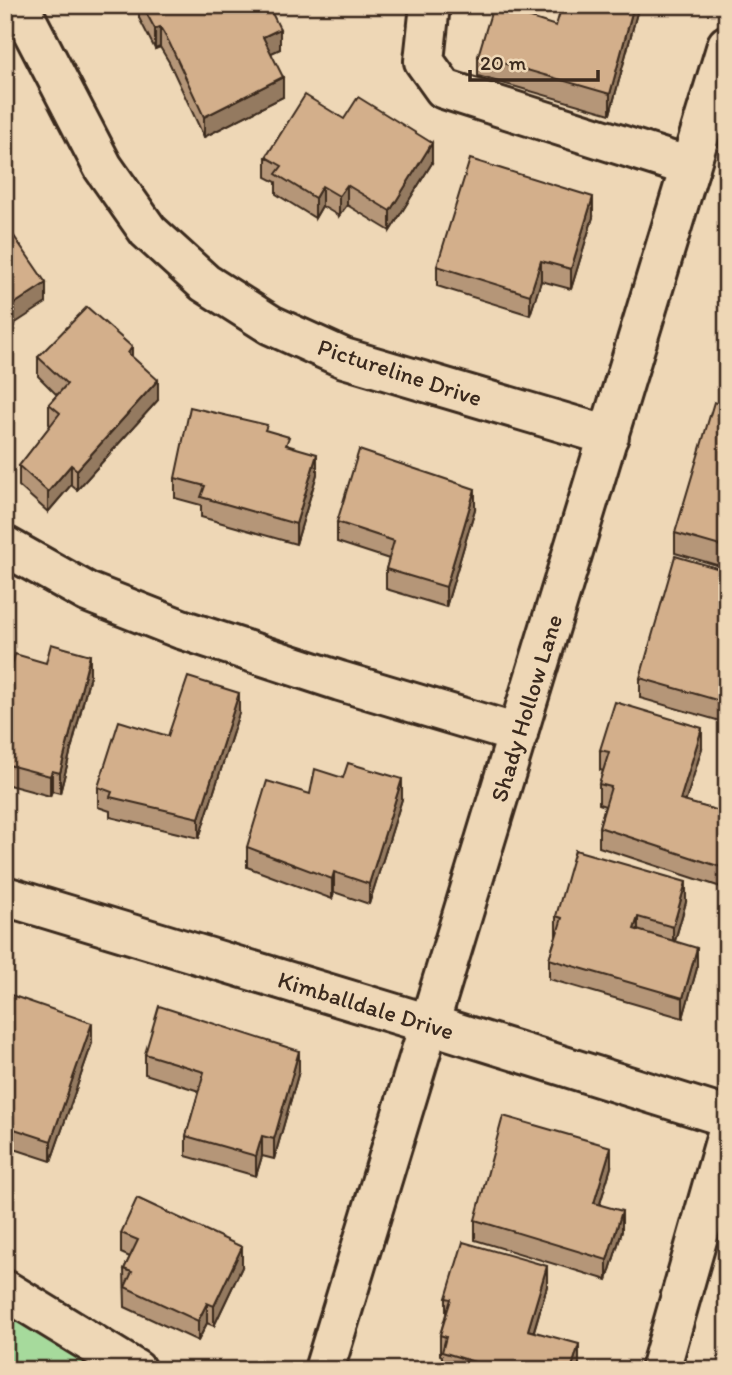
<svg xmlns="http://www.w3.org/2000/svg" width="732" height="1375" font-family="Itim,sans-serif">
<rect width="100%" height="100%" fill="#eed7b6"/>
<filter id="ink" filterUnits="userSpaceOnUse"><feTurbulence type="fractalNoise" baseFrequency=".0143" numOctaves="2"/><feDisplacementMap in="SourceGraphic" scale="14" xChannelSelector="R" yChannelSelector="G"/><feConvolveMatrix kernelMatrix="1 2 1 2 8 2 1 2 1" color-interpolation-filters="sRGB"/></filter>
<g filter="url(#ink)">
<path fill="#a6da9c" stroke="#70825d" stroke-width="2" d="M5,1313L98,1370H5Z"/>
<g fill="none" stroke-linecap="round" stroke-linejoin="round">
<defs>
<g id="minor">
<path d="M19,5L103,167L148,231L205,283L271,325L344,358L609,436"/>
<path d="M430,5L424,61L444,89L690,167"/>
<path d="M5,546L87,592L181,629L340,681L518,734"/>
<path d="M5,896L429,1024L727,1117"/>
<path d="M5,1290L136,1370"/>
<path d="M324,1370L727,45"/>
<path d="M660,1370L727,1134"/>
</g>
</defs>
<use href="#minor" stroke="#3b2a1e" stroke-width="44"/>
<use href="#minor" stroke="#eed7b6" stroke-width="38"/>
</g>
<g fill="#b59678" stroke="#3b2a1e" stroke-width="2">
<path d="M139,5H268L280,49L271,53L283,97L204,137L169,62L160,47L155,49L139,18Z"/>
<path d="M639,5L610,114L478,76V56L556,26Z"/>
<path d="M344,119L432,163L390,231L347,205L339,216L322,206L315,218L276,194V182L266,177V157Z"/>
<path d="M593,217L571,289L541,281L530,315L437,286V266Z"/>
<path d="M38,357H132L158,400L77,490L71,485L48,512L19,486V466L50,426L49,424V404L57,395L38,376Z"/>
<path d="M727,406V568L675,553V533Z"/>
<path d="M267,431L289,446L317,474L296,544L201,517V505L175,498V478Z"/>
<path d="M475,509L446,607L386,589V569L389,559L337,542V522Z"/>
<path d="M727,571V723L640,698V678Z"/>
<path d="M90,675L60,793L52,791L50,796L5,784V684Z"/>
<path d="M239,713L199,838L110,817V811L98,807V787L168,736Z"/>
<path d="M702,748L685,802L727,813V889L599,847V827L605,806L599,804V784L603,771L600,770V750Z"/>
<path d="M310,794L402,799L369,904L334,892L332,899L247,867V847Z"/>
<path d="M686,902L675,941L697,968L683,1018L549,979V959L556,936V916Z"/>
<path d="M5,993L92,1043L51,1161L5,1146Z"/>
<path d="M145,1054L299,1071L274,1159L262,1156L256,1176L186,1156V1136L199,1091L145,1074Z"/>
<path d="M611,1167L600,1204L622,1231L607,1280L475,1240V1220Z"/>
<path d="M121,1233L242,1267L214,1326L207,1323L198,1341L125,1307L124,1269L130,1257L121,1253Z"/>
<path d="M547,1286L534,1331L579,1364L577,1370H442V1356L440,1355V1335L446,1314V1298Z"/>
</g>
<g fill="#947a61" stroke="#3b2a1e" stroke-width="2">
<path d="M634,5H639L610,114V94Z"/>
<path d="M160,27V47L155,49V29Z"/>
<path d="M280,29V49L263,57V37Z"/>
<path d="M283,77V97L204,137V117Z"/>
<path d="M432,143V163L390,231V211Z"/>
<path d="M347,185V205L339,216V196Z"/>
<path d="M322,186V206L315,218V198Z"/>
<path d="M593,197V217L571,289V269Z"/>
<path d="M541,261V281L530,315V295Z"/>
<path d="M46,283V303L5,330V310Z"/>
<path d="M132,347V367L128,353Z"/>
<path d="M158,380V400L77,490V470Z"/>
<path d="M317,454V474L296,544V524Z"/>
<path d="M71,465V485L48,512V492Z"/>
<path d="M475,489V509L446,607V587Z"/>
<path d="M90,655V675L60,793V773Z"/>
<path d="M239,693V713L199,838V818Z"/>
<path d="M702,728V748L680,820V800Z"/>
<path d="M52,771V791L50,796V776Z"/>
<path d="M402,779V799L369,904V884Z"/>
<path d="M334,872V892L332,899V879Z"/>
<path d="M686,882V902L673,947V927Z"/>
<path d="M638,917V937L634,929Z"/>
<path d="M697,948V968L683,1018V998Z"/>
<path d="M92,1023V1043L51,1161V1141Z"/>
<path d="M299,1051V1071L274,1159V1139Z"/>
<path d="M262,1136V1156L256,1176V1156Z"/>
<path d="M611,1147V1167L594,1223V1203Z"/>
<path d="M622,1211V1231L607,1280V1260Z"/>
<path d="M242,1247V1267L214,1326V1306Z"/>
<path d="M547,1266V1286L528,1350V1330Z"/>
<path d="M207,1303V1323L198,1341V1321Z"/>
<path d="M579,1344V1364L577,1370H571Z"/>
</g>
<g fill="#d3af8b" stroke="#3b2a1e" stroke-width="2">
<path d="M142,5H268L280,29L263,37L283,77L204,117L169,42L160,27L155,29Z"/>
<path d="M562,5H634L610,94L478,56L493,6L556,26Z"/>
<path d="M305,95L344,119L358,97L432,143L390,211L347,185L339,196L322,186L315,198L276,174L282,166L266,157Z"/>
<path d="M470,159L593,197L571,269L541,261L530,295L437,266Z"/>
<path d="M5,223L46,283L5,310Z"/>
<path d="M87,307L132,347L128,353L158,380L77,470L71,465L48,492L19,466L60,413L49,404L67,384L38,357Z"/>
<path d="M714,402L727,406V548L675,533Z"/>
<path d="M190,407L267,425L265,430L289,437L286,445L317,454L296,524L201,497L205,486L175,478Z"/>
<path d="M359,450L475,489L446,587L386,569L394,541L337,522Z"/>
<path d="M675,556L727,571V703L640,678Z"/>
<path d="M51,644L90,655L60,773L52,771L50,776L5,764V684H7L15,654L46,663Z"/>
<path d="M188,677L239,693L199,818L110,797L112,792L98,787L119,721L168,736Z"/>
<path d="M615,702L702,728L680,800L727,813V869L599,827L611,787L599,784L609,752L600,750Z"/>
<path d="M348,763L402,779L369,884L334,872L332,879L247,847L267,781L310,794L315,769L343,778Z"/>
<path d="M575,850L686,882L673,927L638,917L634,929L697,948L683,998L549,959L562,918L556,916Z"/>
<path d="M5,993L92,1023L51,1141L5,1126V1111L8,1105L5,1104Z"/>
<path d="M159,1006L299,1051L274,1139L262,1136L256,1156L186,1136L204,1072L145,1054Z"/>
<path d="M503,1116L611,1147L594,1203L622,1211L607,1260L475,1220Z"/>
<path d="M137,1198L242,1247L214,1306L207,1303L198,1321L125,1287L132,1272L124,1269L138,1240L121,1233Z"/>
<path d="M463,1242L547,1266L528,1330L579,1344L571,1370H501L442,1352L446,1337L440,1335L451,1299L446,1298Z"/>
</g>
</g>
<g text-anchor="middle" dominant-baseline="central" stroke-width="5" stroke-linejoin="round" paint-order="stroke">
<g font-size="24" fill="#3b2a1e" stroke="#eed7b6">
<text transform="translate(400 372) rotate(18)">Pictureline Drive</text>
<text transform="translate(526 708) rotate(-73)">Shady Hollow Lane</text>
<text transform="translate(366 1005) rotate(17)">Kimballdale Drive</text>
</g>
</g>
<rect width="732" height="1375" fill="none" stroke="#eed7b6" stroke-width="28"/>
<rect x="14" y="14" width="704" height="1347" fill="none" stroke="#3b2a1e" stroke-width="2.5" filter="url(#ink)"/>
<path d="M470 70v10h128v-10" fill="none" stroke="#3b2a1e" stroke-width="3.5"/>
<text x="480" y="70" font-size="21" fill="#3b2a1e" stroke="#eed7b6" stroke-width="5" paint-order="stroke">20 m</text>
</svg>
